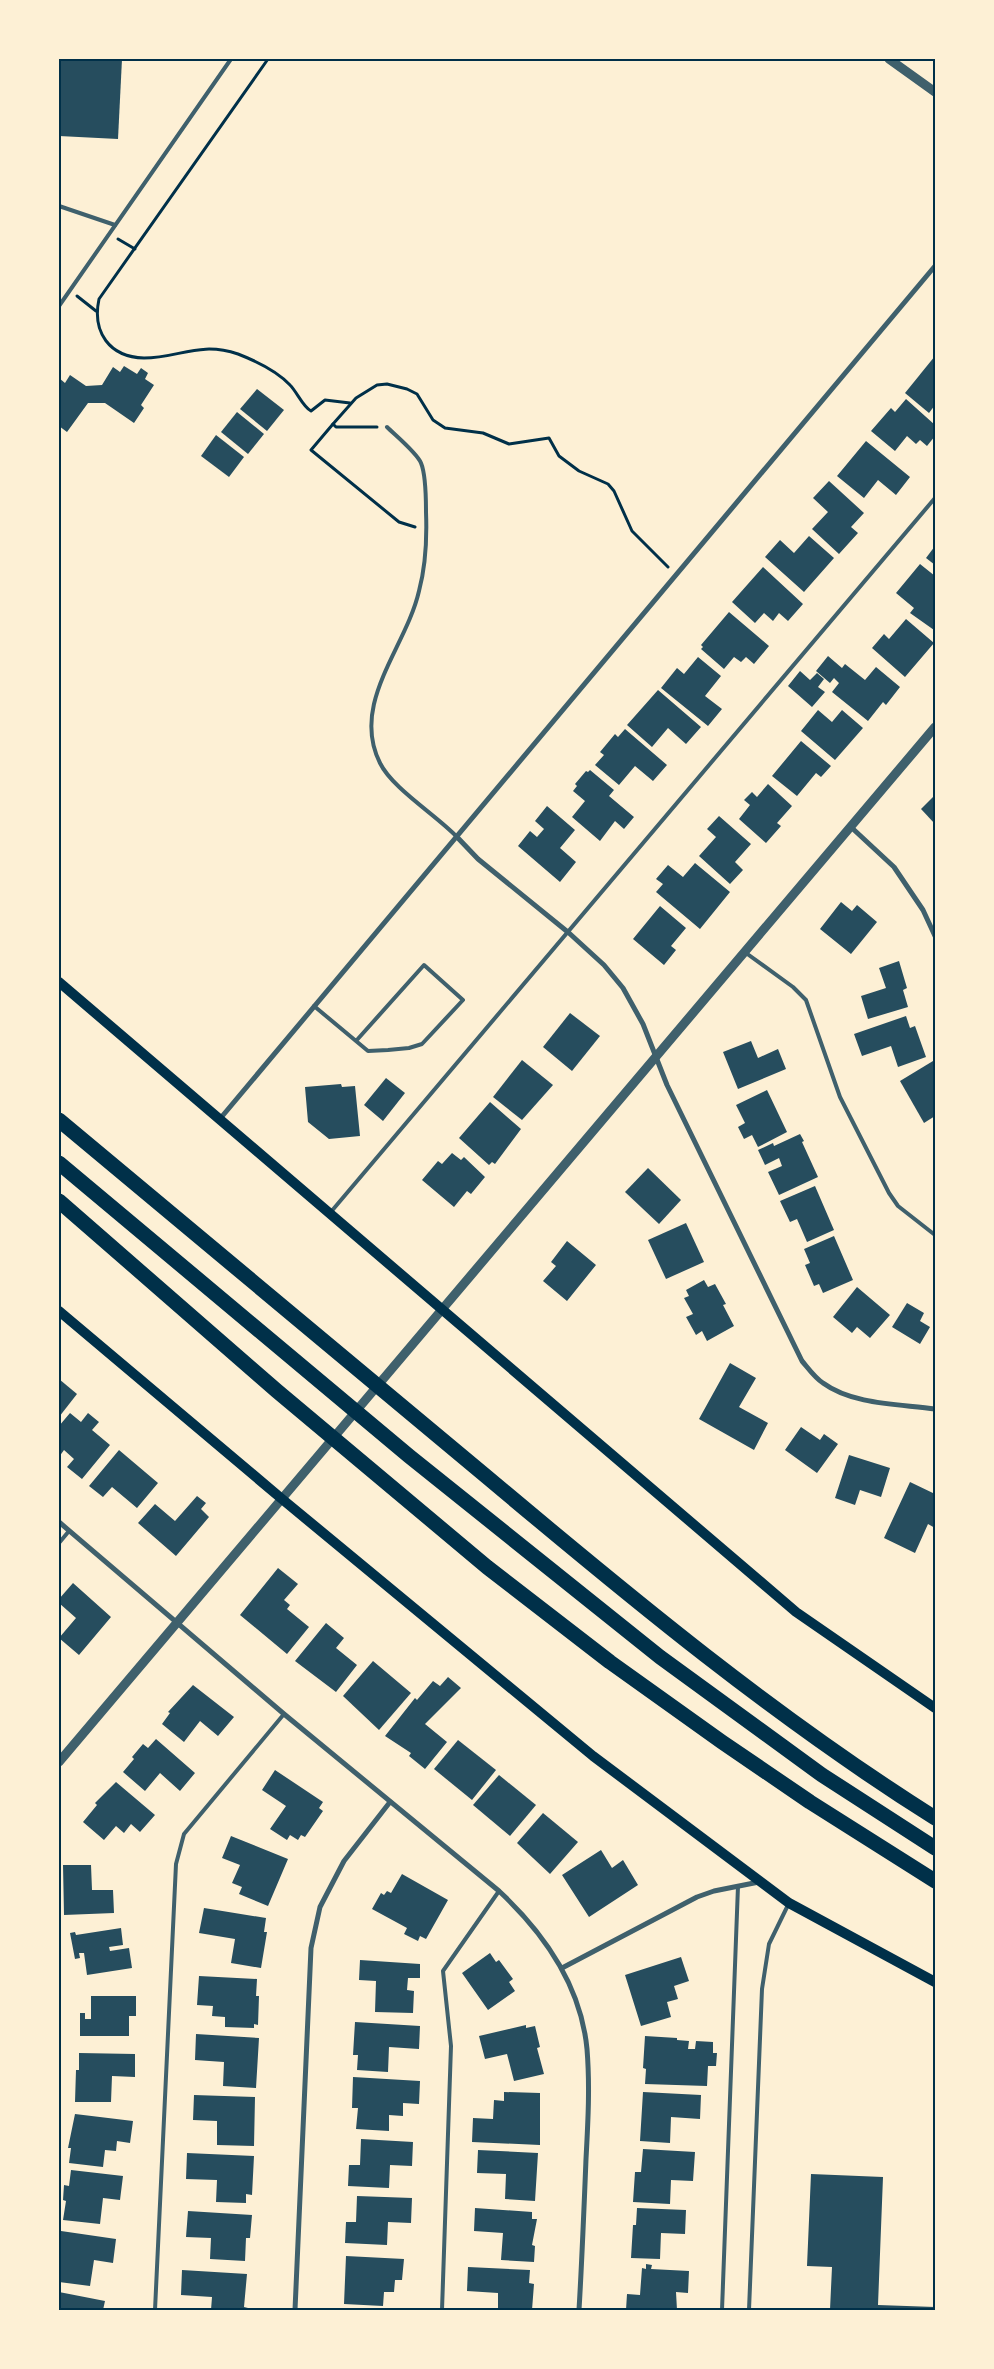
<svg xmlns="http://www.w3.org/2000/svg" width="994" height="2369" font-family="'IBM Plex Sans',sans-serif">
<rect width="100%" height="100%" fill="#fdf0d5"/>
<g fill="#264d5e">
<path d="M59,59H122L118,139L59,136Z"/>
<path d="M935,356V405L929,413L905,393Z"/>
<path d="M124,366L137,374L141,368L148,373L145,379L154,385L141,405L144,408L134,423L105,403H88L67,432L59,426V378L65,383L70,375L86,386L102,385L113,367L120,372Z"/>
<path d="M257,389L284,410L267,431L240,409Z"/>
<path d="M906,399L935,425V436L927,446L920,440L916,444L907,436L895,451L871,431L891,408L895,412Z"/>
<path d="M237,412L264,434L248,454L221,432Z"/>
<path d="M216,435L244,457L229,477L201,456Z"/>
<path d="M866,441L910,477L896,495L878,480L864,498L837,476Z"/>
<path d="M829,481L864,513L851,527L858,533L839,554L812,529L828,512L813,498Z"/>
<path d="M809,536L834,558L804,592L765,557L780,540L794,553Z"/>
<path d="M935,546V565L926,558Z"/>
<path d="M920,564L935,576V634L933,632L934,630L910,613L914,608L896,593Z"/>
<path d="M763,567L803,604L788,621L779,613L773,621L764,613L755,623L732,602Z"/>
<path d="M729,612L769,646L754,664L746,657L741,662L734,657L724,669L701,649L703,647L701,645Z"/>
<path d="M906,619L934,643L905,677L872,648L884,634L889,639Z"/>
<path d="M828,656L842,668L845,664L865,680L876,667L900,687L886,705L883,702L868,721L832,692L839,683L834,678L830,683L816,671Z"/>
<path d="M698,657L721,676L705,696L722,709L708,726L661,688L677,668L684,674Z"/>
<path d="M800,671L810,680L817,673L824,679L818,687L825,692L812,707L788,686Z"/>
<path d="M658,690L701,727L686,744L668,728L652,747L627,725Z"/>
<path d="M818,710L832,722L842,710L863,728L835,760L801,731Z"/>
<path d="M625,729L667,765L653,781L635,766L619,785L595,765L604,755L600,752L615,734L618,737Z"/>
<path d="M801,741L831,766L821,777L816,773L797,796L772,776Z"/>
<path d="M590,770L614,790L609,796L634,817L624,829L615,821L600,841L572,817L585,801L573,791L577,786L575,784L586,771L588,772Z"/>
<path d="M768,784L792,806L777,823L781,826L766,843L739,819L750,805L744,800L752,792L757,797Z"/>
<path d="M935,795V824L921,809Z"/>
<path d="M547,806L575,830L560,848L576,862L560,882L518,846L530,831L537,837L544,829L535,821Z"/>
<path d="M719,816L751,844L735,862L743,870L730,884L699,856L716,837L707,829Z"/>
<path d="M695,863L730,892L700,929L656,892L663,884L656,879L668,865L683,877Z"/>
<path d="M841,902L852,911L857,905L877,922L851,954L820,929Z"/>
<path d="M660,906L686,928L671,946L676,950L664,965L633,939Z"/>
<path d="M899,961L907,988L903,990L908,1007L868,1019L861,996L886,988L879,968Z"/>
<path d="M570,1013L600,1036L572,1071L543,1047Z"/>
<path d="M906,1016L910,1028L915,1026L926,1057L898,1067L891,1046L862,1056L854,1034Z"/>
<path d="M751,1041L758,1058L778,1049L786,1069L738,1089L723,1052Z"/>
<path d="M522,1060L553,1085L522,1120L493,1097Z"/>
<path d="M933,1061L935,1065V1116L924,1123L900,1081Z"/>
<path d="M386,1078L405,1093L383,1121L364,1105Z"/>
<path d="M341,1084L342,1087L355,1086L360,1136L329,1139L308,1122L305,1087Z"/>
<path d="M767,1090L787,1132L758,1147L752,1135L744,1139L738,1127L745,1123L736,1105Z"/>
<path d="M490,1102L521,1129L495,1164L492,1162L489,1165L459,1138Z"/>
<path d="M800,1134L804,1141L802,1142L818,1177L779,1195L768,1172L782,1166L779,1158L765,1165L758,1150L773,1143L774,1146Z"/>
<path d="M452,1153L461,1160L464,1157L485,1177L471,1194L467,1191L454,1207L422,1180L438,1161L442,1164Z"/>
<path d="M648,1168L681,1200L659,1224L625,1192Z"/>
<path d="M815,1186L834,1230L807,1242L797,1219L790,1222L780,1201Z"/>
<path d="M686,1223L704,1262L666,1279L648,1240Z"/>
<path d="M834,1236L853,1280L823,1293L819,1284L814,1286L805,1265L810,1263L804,1249Z"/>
<path d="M567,1241L596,1265L567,1301L543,1281L556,1266L551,1262Z"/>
<path d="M704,1280L708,1287L715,1284L726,1304L723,1305L734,1326L707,1341L702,1331L696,1335L686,1317L693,1314L684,1298L689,1296L686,1290Z"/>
<path d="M857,1287L890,1315L870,1338L857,1327L852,1333L833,1317Z"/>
<path d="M907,1303L924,1313L920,1321L930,1327L920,1344L892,1327Z"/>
<path d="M730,1363L756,1378L739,1407L768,1423L754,1450L699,1419Z"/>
<path d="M59,1379L77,1394L59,1417Z"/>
<path d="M70,1413L81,1422L88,1413L99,1422L92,1430L110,1445L82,1479L67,1467L74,1459L64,1450L59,1457V1426Z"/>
<path d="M801,1427L820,1440L824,1434L838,1444L817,1473L785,1450Z"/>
<path d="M119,1450L158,1483L137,1508L112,1487L103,1497L89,1486Z"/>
<path d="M849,1455L890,1468L881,1497L860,1490L855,1505L835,1498Z"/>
<path d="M910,1482L935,1494V1528L928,1524L915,1553L884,1538Z"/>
<path d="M197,1496L206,1503L201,1509L209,1517L176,1556L138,1523L155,1504L175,1521Z"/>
<path d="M278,1568L298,1584L284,1600L290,1605L287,1609L309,1627L287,1654L240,1615Z"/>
<path d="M73,1583L111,1617L79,1655L59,1638L76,1618L59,1603V1599Z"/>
<path d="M326,1623L344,1638L336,1648L357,1665L336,1692L295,1661Z"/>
<path d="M373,1661L411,1693L379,1730L343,1696Z"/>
<path d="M448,1677L461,1688L425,1724L447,1742L425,1769L409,1756L411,1753L385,1736L415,1698L417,1700L433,1681L440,1686Z"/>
<path d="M193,1685L234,1717L218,1736L200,1721L184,1742L162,1724L170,1713L168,1712Z"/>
<path d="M156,1739L195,1773L180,1791L160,1773L145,1791L123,1772L134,1759L132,1757L143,1744L148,1748Z"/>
<path d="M458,1740L496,1770L472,1800L434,1769Z"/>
<path d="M275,1770L323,1802L319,1808L323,1811L305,1837L301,1835L298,1840L290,1835L287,1840L270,1829L286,1806L262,1790Z"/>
<path d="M499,1775L536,1805L510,1836L473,1805Z"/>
<path d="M116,1782L155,1815L140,1832L131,1824L124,1833L116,1826L104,1840L83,1822L97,1805L95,1803Z"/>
<path d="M543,1813L578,1842L550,1874L517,1843Z"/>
<path d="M231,1836L288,1859L268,1906L239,1894L242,1887L232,1883L240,1865L222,1858Z"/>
<path d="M601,1850L612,1868L623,1860L638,1885L589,1917L562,1875Z"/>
<path d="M63,1865H91L92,1890H113L114,1913L64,1915Z"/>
<path d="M402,1874L448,1900L426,1939L420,1936L418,1941L404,1934L407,1928L372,1909L381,1893L384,1895L387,1891L391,1893Z"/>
<path d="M204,1908L266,1918L264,1932H267L261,1968L231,1963L235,1939L199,1933Z"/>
<path d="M121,1928L123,1945L109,1947L110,1951L129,1948L132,1968L87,1975L84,1953H79L80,1958L75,1959L70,1933L75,1932L76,1935Z"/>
<path d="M490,1953L496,1962L499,1960L513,1979L509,1982L515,1991L488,2010L462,1973Z"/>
<path d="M681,1957L689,1981L674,1986L678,1999L667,2002L671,2017L641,2026L625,1975Z"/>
<path d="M360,1960L420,1964V1978H408L407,1990L414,1991L413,2013L375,2012L376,1981L359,1980Z"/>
<path d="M199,1976L257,1979L256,1996H259L258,2025L254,2024V2028L225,2027V2017L212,2016L213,2006L197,2005Z"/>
<path d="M91,1996H136V2016H129V2036H80V2013H85V2019H91Z"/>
<path d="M355,2022L420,2026L419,2049L389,2047L388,2072L357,2070L358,2055H353Z"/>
<path d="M526,2025V2028L535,2026L540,2047L537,2048L544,2074L514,2081L507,2054L485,2059L479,2036Z"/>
<path d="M196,2034L259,2038L256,2088L223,2086L224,2062L195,2060Z"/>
<path d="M645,2036L677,2038V2040L689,2041L688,2049H695L696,2041L713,2042V2053H717L716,2066H708L707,2086L645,2084L646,2069L643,2068Z"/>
<path d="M79,2053L135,2054V2077L112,2076L111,2102H75L76,2070H79Z"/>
<path d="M353,2077L420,2081L419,2104L403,2103V2116L389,2115V2131L356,2129L358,2108H352Z"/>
<path d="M504,2092L540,2093V2145L472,2142L473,2118L493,2119L494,2100L504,2101Z"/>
<path d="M643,2092L701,2095L700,2119L671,2117L670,2143L640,2141Z"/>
<path d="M194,2095L255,2097L254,2146L217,2145V2121L193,2120Z"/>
<path d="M75,2114L133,2121L130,2143L117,2141L116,2151L105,2150L103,2167L69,2163L71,2148H68Z"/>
<path d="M361,2139L413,2142L412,2166L390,2165L389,2188L348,2186L349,2165H360Z"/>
<path d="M643,2149L695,2152L693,2181L671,2180L670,2204L633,2202L635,2172H641Z"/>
<path d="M478,2150L538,2153L535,2201L505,2199L506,2174L477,2173Z"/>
<path d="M187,2153L254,2156L252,2195L246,2194V2203L216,2202L217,2180L186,2179Z"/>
<path d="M71,2170L123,2176L120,2200L103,2198L100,2224L63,2220L66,2201L63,2200L64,2185L69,2186Z"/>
<path d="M811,2174L883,2177L878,2305L935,2307V2310H830L832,2267L807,2266Z"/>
<path d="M357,2196L412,2198L411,2223L388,2222L387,2245L345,2243L346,2222H356Z"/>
<path d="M475,2208L532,2212V2219H537L532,2245L535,2246L534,2262L501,2260L503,2233L474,2231Z"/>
<path d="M637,2208L686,2210L685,2234L661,2233L660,2259L631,2258L633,2225H636Z"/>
<path d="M188,2211L252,2215L250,2238H246L245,2261L210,2259L211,2238L186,2237Z"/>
<path d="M61,2231L116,2239L113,2263L94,2260L90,2286L59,2282V2237Z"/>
<path d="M346,2256L404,2259L402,2280H395L394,2292H384L383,2306L344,2304Z"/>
<path d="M646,2264L652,2265L651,2269L689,2271L688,2293L676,2292L677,2310H626L627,2294L640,2295L642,2268L646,2269Z"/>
<path d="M468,2267L530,2270L529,2283L534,2284L532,2310H498V2293L467,2291Z"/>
<path d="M182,2270L247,2274L244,2307L248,2308V2310H211L212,2297L181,2295Z"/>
<path d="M59,2292L105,2301L103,2310H59Z"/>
</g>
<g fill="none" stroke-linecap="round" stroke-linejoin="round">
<g stroke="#003049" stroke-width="3">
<path d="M268,59L99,299C92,332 109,357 144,358C179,358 199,341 238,354C256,361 277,371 290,385C297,392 303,407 311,411L325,400L350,403"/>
<path d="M118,239L135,249"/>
<path d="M77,296L96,311"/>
<path d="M333,424L311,450L399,522L415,527"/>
<path d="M377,427H336L333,424L356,398L377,385L387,384L407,389L417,394L433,420L445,428L483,433L509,444L549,438L559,456L579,471L608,484L614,491L632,531L668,567"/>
</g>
<g stroke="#3f606c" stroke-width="4">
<path d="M59,206L115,225"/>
<path d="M59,306L231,59"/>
<path d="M387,427C395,435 417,453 421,463C426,475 426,499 426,512C427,538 426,565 419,591C406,648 350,703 380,763C392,788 436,815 457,837"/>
<path d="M746,953L793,987L806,1000L840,1097L889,1193L898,1206L935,1235"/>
<path d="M314,1006L368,1051L388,1050L409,1048L422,1044L463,1000L424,965L356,1041"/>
<path d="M330,1213L935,498"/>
<path d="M59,1543L69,1531"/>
<path d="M155,2310L176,1864L184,1834L284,1714"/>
<path d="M442,2310L451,2046L443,1971L499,1891"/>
<path d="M722,2310L738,1886"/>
<path d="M749,2310L762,1989L769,1944L789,1903"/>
</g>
<g stroke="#3f606c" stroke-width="5">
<path d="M852,828L894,867L923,910L935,936"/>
<path d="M457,837L478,859L569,933L604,965L623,988L643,1024L667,1085L802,1361C808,1368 815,1378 823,1383C853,1405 900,1404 935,1409"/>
<path d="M219,1120L935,266"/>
<path d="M59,1522L284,1714L499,1891C544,1933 581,1986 587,2049C590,2086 588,2122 586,2159C584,2209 582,2260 579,2310"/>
<path d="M562,1968L697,1897L714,1891L759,1882"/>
<path d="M295,2310L311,1948L320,1907L344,1861L390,1802"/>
</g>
<g stroke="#3f606c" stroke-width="9">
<path d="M889,59L935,92"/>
<path d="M59,1762L935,727"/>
</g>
<g stroke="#003049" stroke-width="10">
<path d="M59,982L796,1612L935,1708"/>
<path d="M59,1311L282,1499L593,1756L789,1903L935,1982"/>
</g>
<g stroke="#003049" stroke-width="15">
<path d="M59,1120C202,1238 344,1358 487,1477C631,1598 776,1718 935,1818"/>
<path d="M59,1163L409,1456L660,1657L822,1775L935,1848"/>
<path d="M59,1201L277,1391L487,1567L610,1662L722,1742L810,1802L935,1881"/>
</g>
</g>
<rect width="994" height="2369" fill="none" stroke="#fdf0d5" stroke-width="120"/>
<rect x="60" y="60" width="874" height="2249" fill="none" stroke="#003049" stroke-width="2"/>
</svg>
